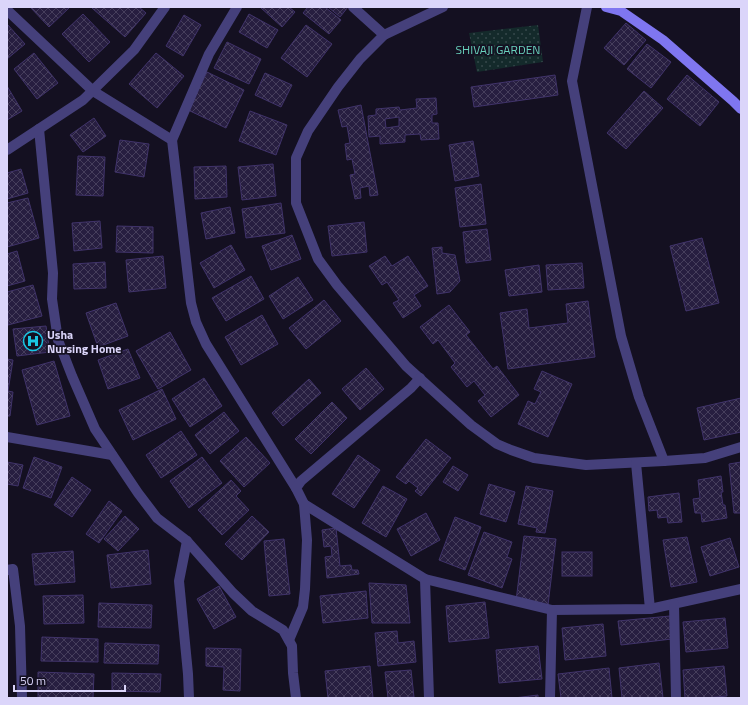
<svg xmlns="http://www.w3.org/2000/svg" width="748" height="705" font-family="'Titillium Web',sans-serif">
<defs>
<pattern id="park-dots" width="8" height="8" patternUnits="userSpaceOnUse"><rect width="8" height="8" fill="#142a2b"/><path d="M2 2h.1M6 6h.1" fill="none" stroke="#36484b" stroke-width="1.8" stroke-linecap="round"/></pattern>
<pattern id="building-cross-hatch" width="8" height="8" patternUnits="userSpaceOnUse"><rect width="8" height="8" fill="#271e40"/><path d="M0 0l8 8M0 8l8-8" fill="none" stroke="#463e5c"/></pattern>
</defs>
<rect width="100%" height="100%" fill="#141021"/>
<path fill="url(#park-dots)" d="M538,25L543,62L477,72L469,33Z"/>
<g fill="url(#building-cross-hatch)" stroke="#40336a" fill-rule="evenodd">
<path d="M30,7H70L49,27Z"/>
<path d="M93,7H139L146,13L125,37L92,8Z"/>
<path d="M260,7H289L295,12L282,27Z"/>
<path d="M308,7H325L341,20L329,34L303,13Z"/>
<path d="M328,7H348L340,17Z"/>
<path d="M83,14L110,42L89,62L62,34Z"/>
<path d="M249,14L278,30L267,48L239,32Z"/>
<path d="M184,15L201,25L183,56L166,46Z"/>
<path d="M626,23L646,40L624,65L604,48Z"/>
<path d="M7,24L25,44L7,59Z"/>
<path d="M306,25L332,44L307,77L281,58Z"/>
<path d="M227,42L261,59L249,84L214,68Z"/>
<path d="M647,44L671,62L651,88L627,69Z"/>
<path d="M34,53L58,83L37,99L14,69Z"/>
<path d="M156,53L184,76L157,108L129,84Z"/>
<path d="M207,72L244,90L226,128L188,110Z"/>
<path d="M265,73L292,85L281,107L255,95Z"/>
<path d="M555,75L558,95L474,107L471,87Z"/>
<path d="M687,75L719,102L700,126L667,99Z"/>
<path d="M7,86L22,111L7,120Z"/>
<path d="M644,91L663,108L626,149L607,133Z"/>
<path d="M436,98L437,114L432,115V123H438L439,139L421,140L420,134L405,135V142L380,144V136L369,137L368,116L376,115V109L399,107L400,110L417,108L416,99ZM399,117V126L386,128L385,119Z"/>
<path d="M361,105L378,195L370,196L369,186L360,188L361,198L355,199L350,175L355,174L352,159L347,160L345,144L350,143L347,126L342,127L338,110Z"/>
<path d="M250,111L287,125L276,155L239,141Z"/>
<path d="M94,118L106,136L83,152L70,135Z"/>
<path d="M120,140L149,144L144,177L115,172Z"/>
<path d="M473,141L479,176L455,181L449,145Z"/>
<path d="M78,156L105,157L103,196L76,195Z"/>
<path d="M273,164L276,196L242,200L238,167Z"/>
<path d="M226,166L227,197L195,199L194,167Z"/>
<path d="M21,169L28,193L7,199V173Z"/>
<path d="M481,184L486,224L460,227L455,188Z"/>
<path d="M28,198L39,238L7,247V203Z"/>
<path d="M281,203L285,233L246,238L242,209Z"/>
<path d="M230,207L235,233L206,239L201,213Z"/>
<path d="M100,221L102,248L74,251L72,223Z"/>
<path d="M364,222L367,252L332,256L328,226Z"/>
<path d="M117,226L153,227V253L116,252Z"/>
<path d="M487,229L491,260L466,263L463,232Z"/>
<path d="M292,235L301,259L271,270L262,246Z"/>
<path d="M702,238L719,303L686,311L670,246Z"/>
<path d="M231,245L245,270L214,288L200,263Z"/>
<path d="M442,247V253L455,255L460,281L450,292L437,294L432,248Z"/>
<path d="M17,251L25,281L7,286V254Z"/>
<path d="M163,256L166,288L129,292L126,260Z"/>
<path d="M385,256L392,266L408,256L428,286L414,295L421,306L403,318L393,303L399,300L387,282L382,285L369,266Z"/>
<path d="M105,262L106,288L74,289L73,264Z"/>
<path d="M582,263L584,288L548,290L546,265Z"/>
<path d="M539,265L542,292L509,296L505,270Z"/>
<path d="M251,276L264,299L226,321L212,298Z"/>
<path d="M298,277L313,300L283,319L269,296Z"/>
<path d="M33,285L42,316L8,325L7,292Z"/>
<path d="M324,300L341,321L306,349L289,328Z"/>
<path d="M588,301L595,357L508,369L500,313L527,309L529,328L568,323L566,304Z"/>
<path d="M116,303L128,336L98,347L86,313Z"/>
<path d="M449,305L470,332L466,335L493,369L497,366L519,395L491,417L478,401L485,395L474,381L467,387L451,367L455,363L438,340L433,344L420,327Z"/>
<path d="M262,315L278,344L241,365L225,337Z"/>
<path d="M46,326L50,352L17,356L13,329Z"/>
<path d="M170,332L191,370L158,389L136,351Z"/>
<path d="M128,349L140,378L108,389L98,360Z"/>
<path d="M7,359L13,360L8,391L13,392L10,416H7Z"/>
<path d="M54,361L70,416L37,425L22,370Z"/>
<path d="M366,368L384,389L360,410L342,389Z"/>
<path d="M542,371L572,384L548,437L518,424L528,401L535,404L541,392L534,389Z"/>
<path d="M204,378L222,406L190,427L172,399Z"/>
<path d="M309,379L321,393L283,426L272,413Z"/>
<path d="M162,389L176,419L133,440L119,410Z"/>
<path d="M741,398V432L704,440L697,408Z"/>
<path d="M332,402L347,418L311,454L295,439Z"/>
<path d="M224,412L239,431L210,454L195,435Z"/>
<path d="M181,431L197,455L161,478L146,455Z"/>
<path d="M246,437L270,463L244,487L220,461Z"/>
<path d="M426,439L451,458L421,496L415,491L418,488L409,481L406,484L396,477Z"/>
<path d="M358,455L380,470L354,508L332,494Z"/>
<path d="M34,457L62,467L51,498L23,488Z"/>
<path d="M202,457L222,483L189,508L170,481Z"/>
<path d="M7,462L23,465L18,486L7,484Z"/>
<path d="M741,462V513H734L729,464Z"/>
<path d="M453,466L468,475L458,491L443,482Z"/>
<path d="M721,476L723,492H721L723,505H725L727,518L702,522L701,513H695L693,499L700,498L698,480Z"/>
<path d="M72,477L91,490L72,517L54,505Z"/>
<path d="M231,480L241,491L236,496L249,510L222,535L198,510Z"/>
<path d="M489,484L515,492L506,522L480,514Z"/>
<path d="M383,486L407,499L386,537L362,523Z"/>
<path d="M526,486L553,491L545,533L536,532L537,528L518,524Z"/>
<path d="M679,493L682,522L668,523L667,517L658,518L657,510L649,511L648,497Z"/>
<path d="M109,501L122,511L99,543L86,534Z"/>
<path d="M426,513L440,540L411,556L397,529Z"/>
<path d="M125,516L139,529L118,551L104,539Z"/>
<path d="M252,516L269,532L242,560L225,544Z"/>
<path d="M455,517L481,527L465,570L439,560Z"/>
<path d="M336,528L340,566L351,565L352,570H358L359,574L327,578L325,557L332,556L331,546L324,547L322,530Z"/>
<path d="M484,532L512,542L507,557L512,559L502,588L468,575Z"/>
<path d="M524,536L556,539L548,605L516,601Z"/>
<path d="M687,537L697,582L671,587L663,540Z"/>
<path d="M730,538L739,567L710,576L701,547Z"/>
<path d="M284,539L290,594L269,596L264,541Z"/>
<path d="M148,550L151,584L111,588L107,555Z"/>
<path d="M73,551L75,582L35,585L32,554Z"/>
<rect x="562" y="552" width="30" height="24"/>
<path d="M369,583L406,585L410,623H372Z"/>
<path d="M219,586L236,617L214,629L197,599Z"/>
<path d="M366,591L368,618L323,623L320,596Z"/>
<path d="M83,595L84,623L44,624L43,596Z"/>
<path d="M485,602L489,638L449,642L446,606Z"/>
<path d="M99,603L152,605L151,628L98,627Z"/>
<path d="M670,616L672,639L621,645L618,621Z"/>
<path d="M725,618L728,648L686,652L683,622Z"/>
<path d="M603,624L606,656L565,660L562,628Z"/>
<path d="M397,631L398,643L414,641L416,662L378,666L375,633Z"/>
<path d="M42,637L98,639V662L41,661Z"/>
<path d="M105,643L159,645L158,664L104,663Z"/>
<path d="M538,646L542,679L499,683L496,650Z"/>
<path d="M206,648L241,649L240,691L223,690L224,667L206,666Z"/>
<path d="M659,663L663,698H622L619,668Z"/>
<path d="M370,666L373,698H328L325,671Z"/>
<path d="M724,666L727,696L706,698H685L683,670Z"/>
<path d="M609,668L612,698H561L558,674Z"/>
<path d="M411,670L414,697L388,698L385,672Z"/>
<path d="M38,672L94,674L93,698H38Z"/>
<path d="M112,673L161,674L160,692L112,691Z"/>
<path d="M538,695V698H514Z"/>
</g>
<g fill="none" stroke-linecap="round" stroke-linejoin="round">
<g stroke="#45407b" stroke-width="10">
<path d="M353,7L384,35"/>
<path d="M443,7L384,35L360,59L338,87L308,131L296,158V203L318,259L337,285L406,366L471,425L497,444L511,450L534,458L586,465L664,461L705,458L741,447"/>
<path d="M587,7L572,81L621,336L639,397L664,461"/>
<path d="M7,10L93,91L172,140L191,303L196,322L206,344L296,488"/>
<path d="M39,129L53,273L52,299L58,340L72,376L95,429L138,493L157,518L187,541L233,593L252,611L283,630L292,646L293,673L296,698"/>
<path d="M172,140L209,54L237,7"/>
<path d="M7,150L83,100L134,50L165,7"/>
<path d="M7,437L112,455"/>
<path d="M636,463L650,609"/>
<path d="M304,504L425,579L552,610L650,609L741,589"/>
<path d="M187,541L179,581L188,674L189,698"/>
<path d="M7,570L13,569L20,626L22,698"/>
<path d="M425,579L429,698"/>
<path d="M674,604L676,698"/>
<path d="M289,640L303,607L305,589L307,540L304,504L296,488L301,481L411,388L420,378"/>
<path d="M550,698L552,610"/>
</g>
<path stroke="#7f76f0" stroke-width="10" d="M606,7L621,11L663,40L733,101L741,109"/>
</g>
<defs>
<symbol id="hospital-ring" viewBox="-11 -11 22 22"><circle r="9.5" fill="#141021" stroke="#19c6e3" stroke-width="1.5"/><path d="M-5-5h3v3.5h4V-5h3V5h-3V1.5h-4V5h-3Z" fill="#19c6e3"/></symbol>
</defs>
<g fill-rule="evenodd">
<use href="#hospital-ring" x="22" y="330" width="22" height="22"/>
</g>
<g text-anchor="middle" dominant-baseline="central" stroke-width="3.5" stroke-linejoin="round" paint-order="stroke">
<g font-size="12" fill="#69d2bd" stroke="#141021">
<text x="498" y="49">SHIVAJI GARDEN</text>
</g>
<g font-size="12" font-weight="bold" fill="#dbd5fa" stroke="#141021" text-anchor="start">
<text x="47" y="334">Usha<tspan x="47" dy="14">Nursing Home</tspan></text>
</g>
</g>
<rect width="748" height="705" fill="none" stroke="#dbd5fa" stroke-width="16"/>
<path d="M14 685v6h111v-6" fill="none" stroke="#dbd5fa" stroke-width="2"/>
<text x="20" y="685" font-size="12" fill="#dbd5fa" stroke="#141021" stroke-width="3" paint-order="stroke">50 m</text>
</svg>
